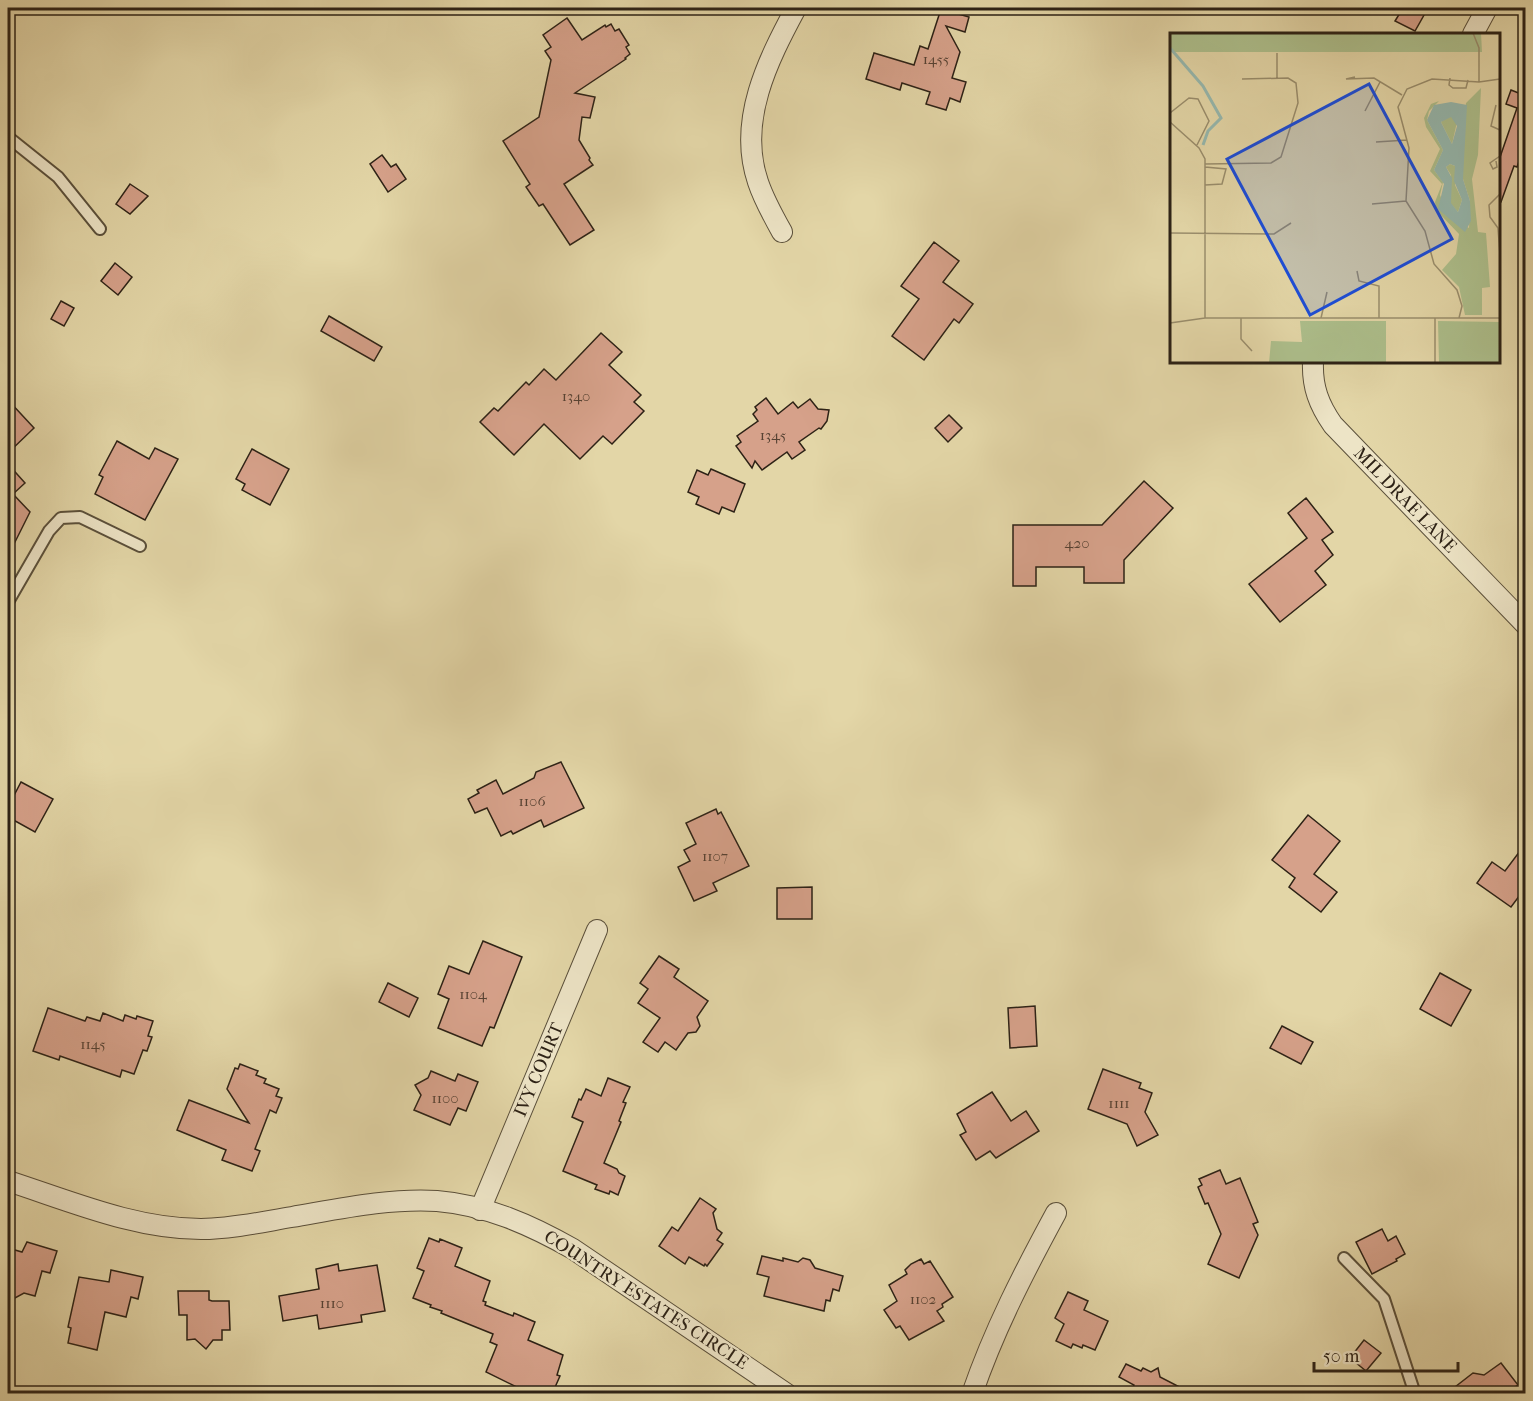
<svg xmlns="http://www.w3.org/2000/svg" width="1533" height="1401" font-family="'IM FELL French Canon',serif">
<rect width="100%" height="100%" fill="#e3d6a7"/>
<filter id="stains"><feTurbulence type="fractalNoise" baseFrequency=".00333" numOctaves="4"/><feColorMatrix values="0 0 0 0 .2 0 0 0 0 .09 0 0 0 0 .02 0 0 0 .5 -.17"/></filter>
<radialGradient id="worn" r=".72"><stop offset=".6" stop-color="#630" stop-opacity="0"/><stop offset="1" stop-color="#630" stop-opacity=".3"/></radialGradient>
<g fill="#d6a18a" stroke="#2d2216" stroke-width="1.5">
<path d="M1403,8H1428L1415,31L1395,21Z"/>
<path d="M941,9L969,17L965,32L946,26L960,52L952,78L966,82L960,102L950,98L946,110L926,104L930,92L902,83L900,90L866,79L874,53L914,65L920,46L928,49Z"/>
<path d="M567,18L582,40L605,25L606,27L611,24L615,31L619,29L629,45L626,47L630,54L625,58L626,59L575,93L595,97L590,118L582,117L579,140L590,158L589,160L593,165L564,184L594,230L570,245L543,204L539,206L526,187L530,184L503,141L539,117L551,60L545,51L551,47L543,35Z"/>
<path d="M1511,90L1521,94L1522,90H1526V141L1517,167L1514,166L1501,202H1498V163L1517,108L1506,104Z"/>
<path d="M382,155L391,167L396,164L406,179L388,192L370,164Z"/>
<path d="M130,184L148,196L130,214L116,204Z"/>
<path d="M934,242L959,261L943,282L973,304L959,323L954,319L924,360L892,336L919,299L901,286Z"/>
<path d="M115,263L132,277L118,295L101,281Z"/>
<path d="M61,301L74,308L64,326L51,319Z"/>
<path d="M329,316L382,347L374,361L321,331Z"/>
<path d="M601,333L622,352L609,365L641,395L634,402L644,411L612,444L603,436L580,459L544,424L514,455L480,422L494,408L498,411L526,382L529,385L544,369L556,380Z"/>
<path d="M766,398L778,414L793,402L798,408L810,399L818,409L829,410L827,421L821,429L819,428L799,442L805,450L792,459L787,452L762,470L755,461L752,468L736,446L741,442L737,436L758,421L753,414L757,410L755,407Z"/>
<path d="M8,400L34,428L8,453Z"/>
<path d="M949,415L962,428L948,442L935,428Z"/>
<path d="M117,441L149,459L155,448L178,459L145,520L95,494L103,477L99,475Z"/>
<path d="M252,449L289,469L270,505L242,490L245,484L236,479Z"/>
<path d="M8,464L25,483L13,494L30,512L8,556Z"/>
<path d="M711,469L745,484L734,512L722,507L719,514L696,504L699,497L688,492L697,470L708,475Z"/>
<path d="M1144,481L1173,508L1124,560V583H1084V567H1036V586H1013V525H1102Z"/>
<path d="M1306,498L1333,532L1322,540L1333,555L1315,571L1326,585L1280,622L1249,584L1307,538L1288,513Z"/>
<path d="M561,762L584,808L544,827L541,820L513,834L511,831L501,836L487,808L475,813L468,799L479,793L477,790L496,780L503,794L534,778L536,772Z"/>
<path d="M21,782L53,799L35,832L8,817V807Z"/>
<path d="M716,809L718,814L721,812L749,866L713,883L717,891L694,901L678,867L690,861L684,850L696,844L686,823Z"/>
<path d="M1308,815L1340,841L1314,874L1337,892L1321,912L1289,887L1295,878L1272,860Z"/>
<path d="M1526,843V887L1511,907L1477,883L1492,862L1505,871Z"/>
<path d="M812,887V919H777V888Z"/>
<path d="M483,941L522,957L494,1028L490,1027L482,1046L438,1028L449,999L438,994L449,966L469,974Z"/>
<path d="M659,956L679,969L674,977L708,1001L697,1017L700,1026L696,1032L688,1033L676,1050L665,1042L658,1052L643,1042L660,1018L638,1003L648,989L640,983Z"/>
<path d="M1440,973L1471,990L1451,1026L1420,1009Z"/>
<path d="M388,983L418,998L409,1017L379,1002Z"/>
<path d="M1035,1006L1037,1046L1010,1048L1008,1008Z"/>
<path d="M48,1008L85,1021L87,1017L100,1021L103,1013L123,1021L125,1015L136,1019L137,1016L153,1021L148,1036L152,1037L147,1051L143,1050L134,1074L122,1070L120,1077L60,1056L59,1060L33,1051Z"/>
<path d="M1282,1026L1313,1042L1301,1064L1270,1048Z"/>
<path d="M240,1064L258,1071L256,1075L266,1079L264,1083L279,1089L276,1096L282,1098L276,1113L270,1110L255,1149L260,1151L252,1171L222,1160L226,1150L177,1130L189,1100L249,1123L227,1089L235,1068L238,1069Z"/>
<path d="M1103,1069L1141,1083L1139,1088L1152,1093L1145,1112L1158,1135L1137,1146L1127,1124L1088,1109Z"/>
<path d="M431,1071L455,1081L458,1074L478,1082L466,1111L458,1108L450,1125L414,1110L421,1095L415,1085L428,1078Z"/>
<path d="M608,1078L630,1087L623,1102L626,1103L619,1121L621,1122L604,1163L617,1169L619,1173L625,1176L618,1195L610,1191L609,1194L595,1189L597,1185L563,1171L583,1122L572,1117L579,1099L581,1100L586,1089L601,1096Z"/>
<path d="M992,1092L1011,1121L1026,1111L1039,1131L996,1158L990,1151L976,1160L960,1135L966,1132L957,1114Z"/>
<path d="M1220,1170L1226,1184L1240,1178L1258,1222L1253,1224L1258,1235L1239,1278L1208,1264L1221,1234L1208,1203L1205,1204L1198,1187L1202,1185L1199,1179Z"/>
<path d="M700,1198L716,1209L713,1213L717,1229L722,1233L717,1240L723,1244L707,1266L705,1264L704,1266L689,1257L685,1264L659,1246L672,1227L678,1231Z"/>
<path d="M1382,1229L1388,1241L1396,1236L1405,1254L1396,1259L1397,1261L1372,1274L1356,1242Z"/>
<path d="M429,1238L439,1242L440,1239L462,1248L455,1266L490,1281L483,1301L486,1302L485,1305L513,1316L514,1313L535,1322L528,1340L563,1355L557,1375L560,1376L552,1394H531L486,1372L497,1345L490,1342L493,1334L441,1313L442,1311L430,1307L431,1305L413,1298L424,1271L417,1268Z"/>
<path d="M27,1242L57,1251L50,1273L42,1271L35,1296L24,1293L15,1298L8,1285V1248L22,1252Z"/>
<path d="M762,1256L783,1261V1258L798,1262L803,1258L810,1260L815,1268L843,1276L839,1291L833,1289L830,1301L826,1300L824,1311L764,1296L769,1277L757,1274Z"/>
<path d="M921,1259L924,1264L930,1261L953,1297L942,1304L943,1307L937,1311L944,1321L909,1340L900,1326L896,1328L884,1310L897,1301L889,1285L907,1274L905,1270L911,1264Z"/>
<path d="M338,1264L339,1271L377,1265L385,1311L361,1315L362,1322L319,1329L317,1315L283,1321L279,1296L319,1289L316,1269Z"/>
<path d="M111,1270L143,1277L138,1299L131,1297L126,1317L105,1312L97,1350L68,1343L71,1328L68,1327L79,1277L109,1282Z"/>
<path d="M178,1291H209V1300L212,1301H229L230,1330H222V1340H213L206,1349L195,1339L187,1340V1315H179Z"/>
<path d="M1068,1292L1088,1301L1084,1310L1108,1321L1095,1350L1083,1345L1082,1348L1073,1344L1071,1348L1056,1341L1064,1324L1055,1318Z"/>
<path d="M1364,1340L1381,1353L1366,1371L1350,1358Z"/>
<path d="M1501,1363L1518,1385L1515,1387L1520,1394H1446L1473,1373L1484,1375Z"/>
<path d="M1126,1364L1141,1371L1143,1368L1151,1372L1158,1368L1160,1377L1193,1394H1130L1134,1385L1119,1377Z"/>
</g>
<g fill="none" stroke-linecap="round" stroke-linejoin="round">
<defs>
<g id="service">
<path d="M8,137L58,177L100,229"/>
<path d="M8,602L49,531L61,518L80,517L140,546"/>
<path d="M1344,1258L1384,1299L1415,1394"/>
</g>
<g id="minor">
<path d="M1473,34L1487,8"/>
<path d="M782,232C773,216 764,200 758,182C737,121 768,60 796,8"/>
<path d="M1313,362C1312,387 1319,405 1333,425L1526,625"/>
<path d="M8,1181C70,1201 135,1229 201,1229C231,1229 262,1222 292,1217C339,1209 389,1198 437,1201C486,1205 531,1225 573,1249L787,1394"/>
<path d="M480,1210L597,930"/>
<path d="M972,1394C994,1330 1024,1272 1056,1213"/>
</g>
</defs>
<use href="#service" stroke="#5a4f3a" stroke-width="14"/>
<use href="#minor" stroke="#5a4f3a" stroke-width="22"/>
<use href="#service" stroke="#ede4c6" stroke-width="10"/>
<use href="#minor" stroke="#ede4c6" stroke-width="20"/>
</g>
<g text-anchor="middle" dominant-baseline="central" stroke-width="4.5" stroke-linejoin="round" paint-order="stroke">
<g font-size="15" fill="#574233">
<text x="936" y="59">1455</text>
<text x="576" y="396">1340</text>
<text x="773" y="435">1345</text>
<text x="1077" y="543">420</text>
<text x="532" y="801">1106</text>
<text x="715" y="856">1107</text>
<text x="473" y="994">1104</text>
<text x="93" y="1044">1145</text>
<text x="445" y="1098">1100</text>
<text x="1119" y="1103">1111</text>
<text x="923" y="1299">1102</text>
<text x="332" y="1303">1110</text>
</g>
<g font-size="18" fill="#2d2216" stroke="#ede4c6">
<text transform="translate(1405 500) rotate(46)">MIL DRAE LANE</text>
<text transform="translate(539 1070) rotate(-67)">IVY COURT</text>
<text transform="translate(646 1300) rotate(33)">COUNTRY ESTATES CIRCLE</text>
</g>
</g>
<g transform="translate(1170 33)">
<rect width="330" height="330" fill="#e3d6a7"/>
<path d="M0,0H311L312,19H0ZM311,55L308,122L302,146L308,199L316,200L320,254L312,255V282H295L289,254L272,237L286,221L289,201L266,177L265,169L272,151L260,138L270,116L256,94L254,85L261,71L269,68L259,78L257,87L273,117L264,137L273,149L270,162L278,183L299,195L300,168L293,146V104L296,70ZM277,84H284L287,89L282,111L271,89ZM280,131L285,133V152L292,167L288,179L281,171V142L276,134ZM130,288H216V330H99L101,308L132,309ZM268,288L330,289V330H269Z" fill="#adbf8c"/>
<path d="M281,69L297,72L293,146L300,168L301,188L295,199L268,176L274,151L264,137L273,117L257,87L264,72ZM281,84L287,93L282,111L271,89ZM280,131L285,133L284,148L292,167L288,179L281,170L282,145L276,134Z" fill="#96b8ae" fill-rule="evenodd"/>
<path fill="none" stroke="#96b8ae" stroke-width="3" d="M0,15L33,53L51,85L38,98L33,112"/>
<path fill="none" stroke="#9a8e6d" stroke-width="1.5" d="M303,0L309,15V49M107,20V45M185,44L176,46L204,45L232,62M280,45L279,52L283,55H296L298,47M326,72L321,93L330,97M195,78L210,49M0,80L19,65L28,66L39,88L27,112M0,89L29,115L35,126V285M206,109L237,107M326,128L327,134L323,136L320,130L330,123M35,131L101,130L111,124L128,70L126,50L118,45L72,46M35,134L56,136L52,151L35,152M330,161L319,172L320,184L328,195L330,222M202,171L236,168M0,200L104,201L121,190M187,238L189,248L209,253V285M71,285V306L82,318M151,285L157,259M289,285L292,273L287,257L264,231L255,198L236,168L239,115L228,74L237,56L262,46L309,49L330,46M0,290L35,285H330M265,330V285"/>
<path fill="#1d4ed8" fill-opacity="0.15" stroke="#1d4ed8" stroke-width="3" d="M199,51L282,206L140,282L57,126Z"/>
<rect width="330" height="330" fill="none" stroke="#2d2216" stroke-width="3"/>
</g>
<rect width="1533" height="1401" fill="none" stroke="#e3d6a7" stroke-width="30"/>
<rect x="9" y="9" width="1515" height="1383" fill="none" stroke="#2d2216" stroke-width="3"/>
<rect x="15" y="15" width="1503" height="1371" fill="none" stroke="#2d2216" stroke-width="1.5"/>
<path d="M1314 1362v9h144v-9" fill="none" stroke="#2d2216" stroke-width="3"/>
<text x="1323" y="1362" font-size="18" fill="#2d2216" stroke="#ede4c6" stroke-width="4.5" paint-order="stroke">50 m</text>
<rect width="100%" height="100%" filter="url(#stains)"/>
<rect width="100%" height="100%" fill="url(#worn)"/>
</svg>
